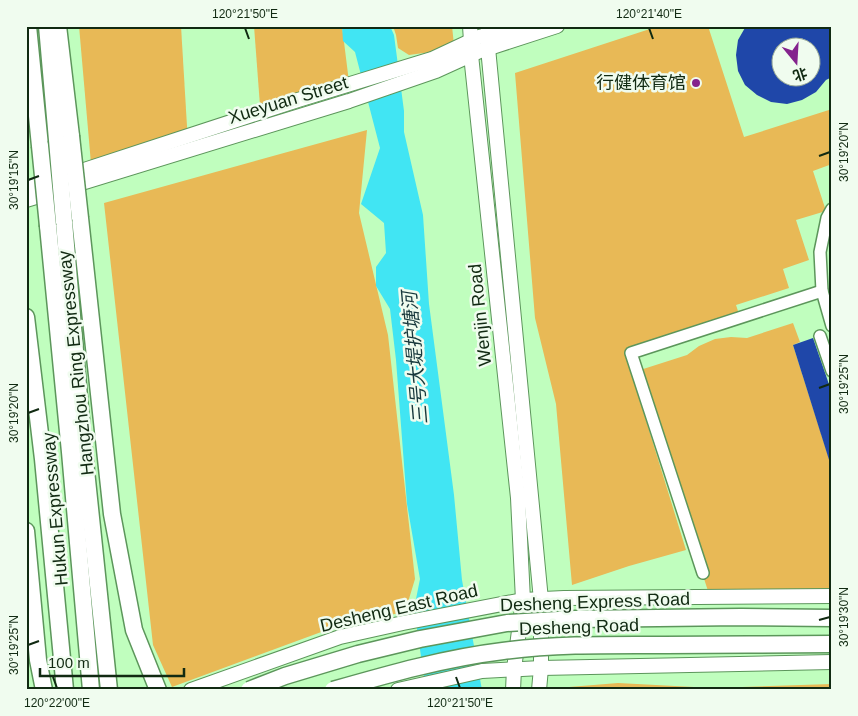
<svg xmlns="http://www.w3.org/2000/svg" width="858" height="716" font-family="Helvetica,'Noto Sans SC',sans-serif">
<rect width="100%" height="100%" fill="#c0febe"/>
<g fill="#e8b956">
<path d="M79,26H181L188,143L92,175Z"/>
<path d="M254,26H342L350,90L261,119Z"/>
<path d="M393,26H452L454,45L431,52L409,55L398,48L396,35Z"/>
<path d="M659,26H708L744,137L832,109V164L813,171L826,211L796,220L809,260L783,269L789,288L736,305L740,317L631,353L633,378L686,550L629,566L572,585L556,404L535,318L515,73Z"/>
<path d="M367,130L359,213L388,335L415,579L405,612L343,624L172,687L153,645L104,203Z"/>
<path d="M793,323L800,342L793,345L832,468V590L708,591L637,371L687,355L699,346L715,339L731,337L747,338Z"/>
<path d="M618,683L713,688L832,684V690H568L569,687Z"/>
</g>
<path fill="#41e5f3" d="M342,26H390L394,35L404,111V132L423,215L429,304L454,495L462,580L482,690H426L414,609L420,579L407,504L396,360L390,309L376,286V267L386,253L384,223L361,204L380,148L355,52L343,41Z"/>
<g fill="#1f47a9" fill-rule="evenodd">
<path d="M746,26H832V77L826,80L816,92L802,100L787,104L771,102L757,95L745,85L738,71L736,55L738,40ZM780,48H810V78H780Z"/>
<path d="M813,338L832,393V462L830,463L793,345Z"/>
</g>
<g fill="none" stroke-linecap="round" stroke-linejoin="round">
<defs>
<g id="minor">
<path d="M832,209L827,218L820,252L822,291L832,326"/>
<path d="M820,336L832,371"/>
<path d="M703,573L631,353L822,291"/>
</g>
<g id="major">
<path d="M470,26L471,41V55L518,498L523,600L514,669L513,690"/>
<path d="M488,26V48L541,600V668L539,690"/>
<path d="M26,189L298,100L432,59L479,37L521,26"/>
<path d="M26,200L349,101L436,71L480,51L557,26"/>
<path d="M191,690L340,637L403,623L523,600L564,598L832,596"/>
<path d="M398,690L482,671L541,668L832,662"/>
</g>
<g id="highway">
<path d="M28,26L40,146"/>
<path d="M47,26L57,140"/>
<path d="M58,26L71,136"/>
<path d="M80,218L112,514L134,630L158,690"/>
<path d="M64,222L82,432L109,690"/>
<path d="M48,226L70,452L91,690"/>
<path d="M26,317L43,459L65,690"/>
<path d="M26,531L38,660L44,690"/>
</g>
</defs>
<use href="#minor" stroke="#5c965b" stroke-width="14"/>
<use href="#major" stroke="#5c965b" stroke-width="16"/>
<use href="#highway" stroke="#5c965b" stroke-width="19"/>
<use href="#minor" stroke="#fff" stroke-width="11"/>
<use href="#major" stroke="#fff" stroke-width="14"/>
<use href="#highway" stroke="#fff" stroke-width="16"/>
<defs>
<g id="highway-bridge">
<path d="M71,136L80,218"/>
<path d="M57,140L64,222"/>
<path d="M40,146L48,226"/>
<path d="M249,690L285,676L358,654L420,639L507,623L575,619L741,617L832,618"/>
<path d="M333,690C389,674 445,658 503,651C557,644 611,645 665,645C721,645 776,644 832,644"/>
</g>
</defs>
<use href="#highway-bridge" stroke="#5c965b" stroke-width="19" stroke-linecap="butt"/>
<use href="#highway-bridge" stroke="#fff" stroke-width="16"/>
</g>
<path fill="none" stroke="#112a12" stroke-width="2" d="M245,28L249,39M649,28L653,39M819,156L830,152M28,180L39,176M819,388L830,384M28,413L39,409M819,620L830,617M28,645L39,641M53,677L57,688M456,677L460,688"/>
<circle fill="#84238d" stroke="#f0fcef" stroke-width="2" cx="696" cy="83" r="5"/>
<g text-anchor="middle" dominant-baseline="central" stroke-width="5" stroke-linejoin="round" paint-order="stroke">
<g font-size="18" fill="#112a12" stroke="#f0fcef" text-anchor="end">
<text x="686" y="83">行健体育馆</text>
</g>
<g font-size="18" fill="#112a12" stroke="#f0fcef">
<text transform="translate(288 100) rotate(-17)">Xueyuan Street</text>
<text transform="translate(480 315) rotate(-96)">Wenjin Road</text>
<text transform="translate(76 363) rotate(-96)">Hangzhou Ring Expressway</text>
<text transform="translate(55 509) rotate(-95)">Hukun Expressway</text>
<text transform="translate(595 602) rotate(-2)">Desheng Express Road</text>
<text transform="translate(399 608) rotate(-13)">Desheng East Road</text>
<text transform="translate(579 627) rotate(-2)">Desheng Road</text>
</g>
<g font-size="19" font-style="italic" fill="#18383c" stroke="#f0fcef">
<text transform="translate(415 358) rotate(-95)">三号大堤护塘河</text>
</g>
</g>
<rect width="858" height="716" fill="none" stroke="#f0fcef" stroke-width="55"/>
<g transform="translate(796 62) rotate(162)"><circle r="24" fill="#f0fcef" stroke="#97a897"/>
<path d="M0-4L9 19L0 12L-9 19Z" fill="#84238d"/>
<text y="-8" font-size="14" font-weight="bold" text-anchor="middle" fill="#112a12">北</text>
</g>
<path d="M40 668v8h144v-8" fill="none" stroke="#112a12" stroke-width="2.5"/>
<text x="48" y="668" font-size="15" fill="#112a12" stroke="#f0fcef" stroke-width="4" paint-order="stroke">100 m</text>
<rect x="28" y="28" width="802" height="660" fill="none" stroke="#112a12" stroke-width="2"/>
<g font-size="12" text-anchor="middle" fill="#112a12">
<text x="245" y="18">120°21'50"E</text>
<text x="649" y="18">120°21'40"E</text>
<text transform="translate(844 152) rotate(-90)" y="4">30°19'20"N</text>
<text transform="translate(14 180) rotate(-90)" y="4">30°19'15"N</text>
<text transform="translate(844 384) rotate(-90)" y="4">30°19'25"N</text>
<text transform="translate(14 413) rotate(-90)" y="4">30°19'20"N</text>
<text transform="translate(844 617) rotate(-90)" y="4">30°19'30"N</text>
<text transform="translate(14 645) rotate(-90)" y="4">30°19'25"N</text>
<text x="57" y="707">120°22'00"E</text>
<text x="460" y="707">120°21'50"E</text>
</g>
</svg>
